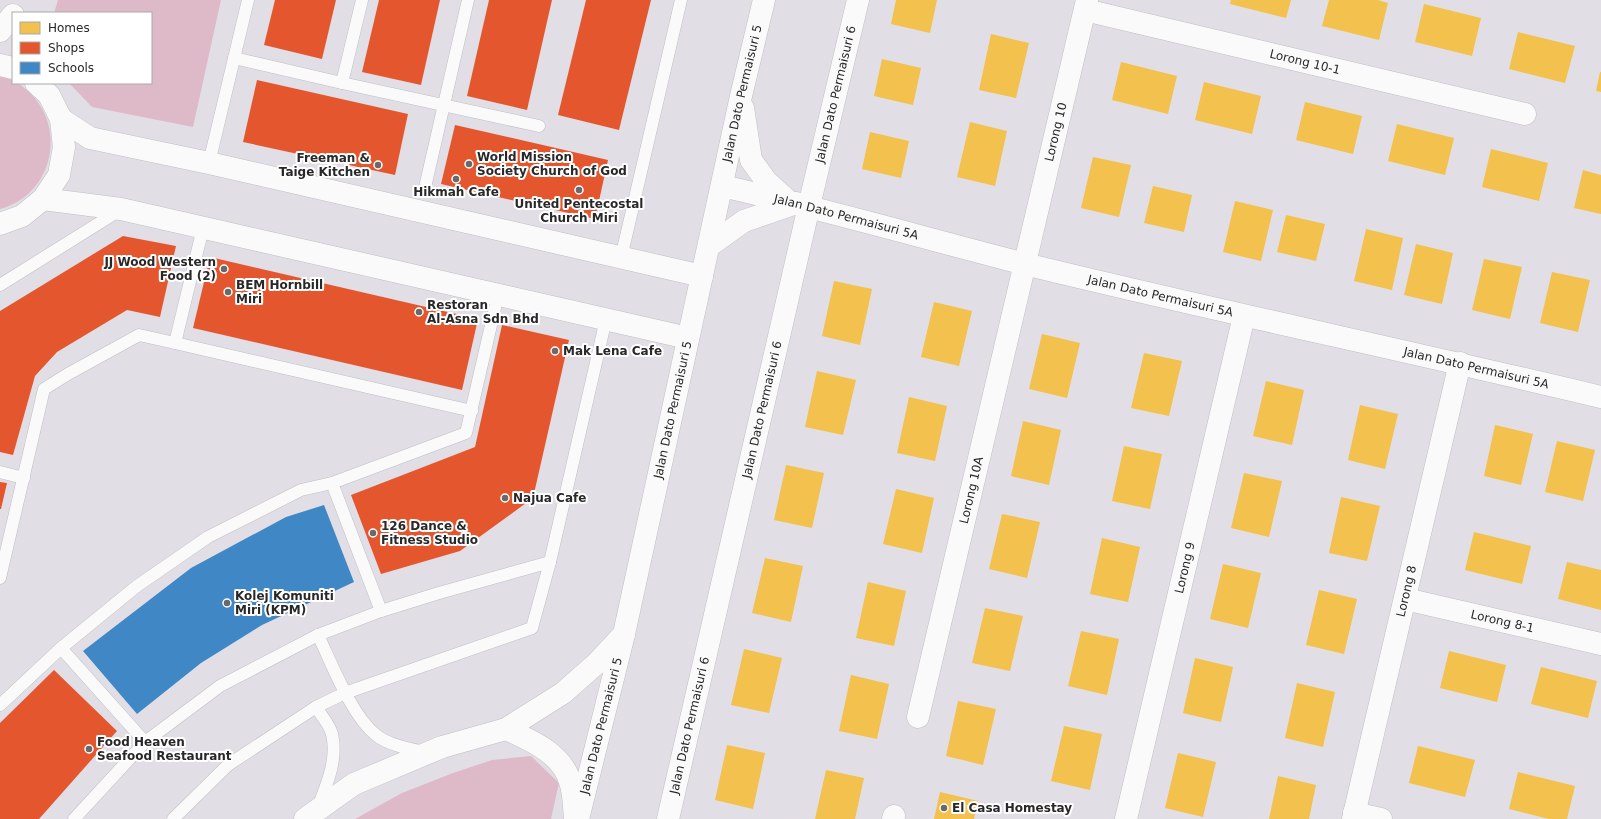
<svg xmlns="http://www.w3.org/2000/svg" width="1601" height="819" font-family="'DejaVu Sans',sans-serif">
<rect width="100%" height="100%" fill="#e2dee6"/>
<g fill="#debac8">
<path d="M58,0H221L193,127L92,107L69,83H151V13H54Z"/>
<path d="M0,77L8,78L13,81V83C21,83 28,91 33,96C67,134 50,196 0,209Z"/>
<path d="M531,756L559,783L551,819H355L402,793L453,773L492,760Z"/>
</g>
<g fill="#f2c14e">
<path d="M896,0H937L930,33L891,24Z"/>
<path d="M1231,0H1291L1286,18L1230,4Z"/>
<path d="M1329,0H1378L1388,3L1379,40L1322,26Z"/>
<path d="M1424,4L1481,18L1472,56L1415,42Z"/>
<path d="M1518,32L1575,46L1565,83L1509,69Z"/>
<path d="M991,34L1029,43L1016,98L979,90Z"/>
<path d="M882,59L921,68L913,105L874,96Z"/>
<path d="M1121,62L1177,76L1168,114L1112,100Z"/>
<path d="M1600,72H1601V92L1596,91Z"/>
<path d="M1204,82L1261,96L1252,134L1195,120Z"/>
<path d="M1305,102L1362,116L1353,154L1296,140Z"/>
<path d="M970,122L1007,131L995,186L957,177Z"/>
<path d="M1397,124L1454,138L1445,175L1388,161Z"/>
<path d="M870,132L909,141L901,178L862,169Z"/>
<path d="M1491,149L1548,163L1539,201L1482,187Z"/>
<path d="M1093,157L1131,165L1119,217L1081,208Z"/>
<path d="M1583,170L1601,175V214L1574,208Z"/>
<path d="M1153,186L1192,195L1184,232L1144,223Z"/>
<path d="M1235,201L1273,210L1261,261L1223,252Z"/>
<path d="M1286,215L1325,224L1316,261L1277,252Z"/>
<path d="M1366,229L1403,238L1392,290L1354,281Z"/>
<path d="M1416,244L1453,253L1442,304L1404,295Z"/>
<path d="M1484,259L1522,267L1510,319L1472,310Z"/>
<path d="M1552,272L1590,280L1578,332L1540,323Z"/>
<path d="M834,281L872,289L860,345L822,336Z"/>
<path d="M934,302L972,311L959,366L921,357Z"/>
<path d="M1042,334L1080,343L1067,398L1029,389Z"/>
<path d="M1144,353L1182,361L1169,416L1131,408Z"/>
<path d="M817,371L856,380L843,435L805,427Z"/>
<path d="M1266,381L1304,390L1292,445L1253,436Z"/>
<path d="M909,397L947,406L935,461L897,453Z"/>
<path d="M1360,405L1398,414L1385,469L1348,460Z"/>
<path d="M1023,421L1061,430L1049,485L1011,476Z"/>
<path d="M1495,425L1533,434L1521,485L1484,476Z"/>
<path d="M1557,441L1595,450L1583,501L1545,492Z"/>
<path d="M1124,446L1162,454L1150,509L1112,501Z"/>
<path d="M786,465L824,473L812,528L774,520Z"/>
<path d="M1244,473L1282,481L1269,537L1231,528Z"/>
<path d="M896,489L934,498L922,553L883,544Z"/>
<path d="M1341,497L1380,506L1367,561L1329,553Z"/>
<path d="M1002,514L1040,522L1027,578L989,569Z"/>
<path d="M1474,532L1531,546L1522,584L1465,570Z"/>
<path d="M1102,538L1140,547L1128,602L1090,594Z"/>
<path d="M765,558L803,566L791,622L752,613Z"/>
<path d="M1567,562L1601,570V610L1558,599Z"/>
<path d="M1223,564L1261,573L1248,628L1210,619Z"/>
<path d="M868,582L906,591L894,646L856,638Z"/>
<path d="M1319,590L1357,599L1344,654L1306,645Z"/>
<path d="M985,608L1023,616L1010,671L972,663Z"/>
<path d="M1081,631L1119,639L1107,695L1068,686Z"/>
<path d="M744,649L782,658L769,713L731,705Z"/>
<path d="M1449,651L1506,665L1497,702L1440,688Z"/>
<path d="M1195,658L1233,667L1221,722L1183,713Z"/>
<path d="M1541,667L1597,681L1588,718L1531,704Z"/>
<path d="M851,675L889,684L877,739L839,731Z"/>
<path d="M1297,683L1335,692L1323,747L1285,738Z"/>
<path d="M958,701L996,709L983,765L946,756Z"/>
<path d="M1064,726L1102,734L1090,790L1051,781Z"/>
<path d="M727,745L765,753L753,809L715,800Z"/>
<path d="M1418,746L1475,760L1465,797L1409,783Z"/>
<path d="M1178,753L1216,762L1203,817L1165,808Z"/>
<path d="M826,770L864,778L855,819H815Z"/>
<path d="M1518,772L1575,786L1567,819H1549L1509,809Z"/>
<path d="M1278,776L1316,785L1309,819H1269Z"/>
<path d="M940,792L978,801L974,819H934Z"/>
</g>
<g fill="#e4572e">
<path d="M275,0H336L322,59L264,45Z"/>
<path d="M379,0H440L421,85L362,72Z"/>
<path d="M489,0H552L527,110L467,96Z"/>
<path d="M586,0H651L619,130L558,115Z"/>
<path d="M257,80L408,114L395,175L243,142Z"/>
<path d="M455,125L608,160L595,219L441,184Z"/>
<path d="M123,236L176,246L160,317L127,310L57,352L35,376L13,455L0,452V311Z"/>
<path d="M210,257L478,319L462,390L193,328Z"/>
<path d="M502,325L569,340L533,498L460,551L381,574L351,495L475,447Z"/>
<path d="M0,482L7,483L1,509H0Z"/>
<path d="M54,670L117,731L39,819H0V723Z"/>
</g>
<path fill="#3f88c5" d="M324,505L354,582L262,625L201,663L137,714L83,651L191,568L286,517Z"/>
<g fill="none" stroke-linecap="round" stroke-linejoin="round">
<defs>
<g id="lane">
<path d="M234,58L342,83L362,0"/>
<path d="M342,83L539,126"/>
<path d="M209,163L248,0"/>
<path d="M426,183L468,0"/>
<path d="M621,258L681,0"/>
<path d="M0,285L120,210"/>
<path d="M175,343L472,411"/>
<path d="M0,472L24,478"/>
<path d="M332,483L381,611"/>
<path d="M0,578L44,389L68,374L139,335L175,343L203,228"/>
<path d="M318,635C332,664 351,715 376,735C388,745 410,749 425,752"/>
<path d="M61,648L145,742"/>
<path d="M0,705L61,648L137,586L208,537L301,490L332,483L466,433L498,295"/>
<path d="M316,707C321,715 330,725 332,734C338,759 327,784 318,807"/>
<path d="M74,819L145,742L220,686L318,635L381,611L439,593L550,562"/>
<path d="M173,819L228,765L316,707L345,693L532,628L550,562L606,319"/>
</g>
<g id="street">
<path id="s1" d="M1085,10L1525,114"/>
<path d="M0,31L13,15"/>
<path d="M0,65L13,68"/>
<path d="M743,108L751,160L767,182L787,200"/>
<path d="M61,119L90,138L209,163L702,276"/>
<path id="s2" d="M722,186C824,209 924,238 1025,264C1217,311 1409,351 1601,397"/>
<path d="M43,199L121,209L688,338"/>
<path d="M0,224L22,216L43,199L59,175L64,147L61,119L49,95L36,83"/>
<path d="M709,246L744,221L796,203"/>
<path id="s3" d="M1405,599L1601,644"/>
<path id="s4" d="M918,717L1087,0"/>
<path d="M1354,813L1381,819"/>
<path id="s5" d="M578,819L624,634L741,96L764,0"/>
<path id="s6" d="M668,819L809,206L858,0"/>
<path d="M893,819L894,816"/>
<path id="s7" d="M1126,819L1244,316"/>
<path id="s8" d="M1353,819L1460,363"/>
</g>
<g id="secondary">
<path d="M506,729C532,741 564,754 571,785C574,796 574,808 575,819"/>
<path d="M305,819L354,784L442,747L506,729L563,693L597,663L624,634"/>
</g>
</defs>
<use href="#lane" stroke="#bfbfc0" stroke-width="13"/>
<use href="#street" stroke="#bfbfc0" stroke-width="23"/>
<use href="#secondary" stroke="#bfbfc0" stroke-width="23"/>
<use href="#lane" stroke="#fbfafb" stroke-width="12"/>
<use href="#street" stroke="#fbfafb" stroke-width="22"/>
<use href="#secondary" stroke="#fbfafb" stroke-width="22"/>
</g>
<g fill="#69686a" stroke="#fff" stroke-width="1.5">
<circle cx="469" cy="164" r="4"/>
<circle cx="378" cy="165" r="4"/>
<circle cx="456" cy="179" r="4"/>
<circle cx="579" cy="190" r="4"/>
<circle cx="224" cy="269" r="4"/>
<circle cx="228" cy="292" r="4"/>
<circle cx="419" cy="312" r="4"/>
<circle cx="555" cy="351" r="4"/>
<circle cx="505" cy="498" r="4"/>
<circle cx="373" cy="533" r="4"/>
<circle cx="227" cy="603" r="4"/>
<circle cx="89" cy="749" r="4"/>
<circle cx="944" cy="808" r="4"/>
</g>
<g text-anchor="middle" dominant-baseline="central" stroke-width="4" stroke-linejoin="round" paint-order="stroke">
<g font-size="12" fill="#282828" stroke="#fff">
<text stroke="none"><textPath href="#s1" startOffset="226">Lorong 10-1</textPath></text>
<text stroke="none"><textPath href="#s5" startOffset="744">Jalan Dato Permaisuri 5</textPath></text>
<text stroke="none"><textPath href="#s6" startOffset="744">Jalan Dato Permaisuri 6</textPath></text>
<text stroke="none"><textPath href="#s4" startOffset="601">Lorong 10</textPath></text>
<text stroke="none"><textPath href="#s2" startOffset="128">Jalan Dato Permaisuri 5A</textPath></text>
<text stroke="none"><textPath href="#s2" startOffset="452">Jalan Dato Permaisuri 5A</textPath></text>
<text stroke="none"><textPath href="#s2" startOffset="776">Jalan Dato Permaisuri 5A</textPath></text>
<text stroke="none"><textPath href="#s6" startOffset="420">Jalan Dato Permaisuri 6</textPath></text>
<text stroke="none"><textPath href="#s5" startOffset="420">Jalan Dato Permaisuri 5</textPath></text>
<text stroke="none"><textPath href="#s4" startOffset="233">Lorong 10A</textPath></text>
<text stroke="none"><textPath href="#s7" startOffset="258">Lorong 9</textPath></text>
<text stroke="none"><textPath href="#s8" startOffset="234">Lorong 8</textPath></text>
<text stroke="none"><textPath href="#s3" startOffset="100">Lorong 8-1</textPath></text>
<text stroke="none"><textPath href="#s6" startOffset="96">Jalan Dato Permaisuri 6</textPath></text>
<text stroke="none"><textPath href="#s5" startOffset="96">Jalan Dato Permaisuri 5</textPath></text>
</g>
<g font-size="12" font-weight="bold" fill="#282828" stroke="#fff" text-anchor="start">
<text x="477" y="157">World Mission<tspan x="477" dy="14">Society Church of God</tspan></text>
<text x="370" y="158" text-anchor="end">Freeman &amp;<tspan x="370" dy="14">Taige Kitchen</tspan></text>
<text x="456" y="192" text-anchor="middle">Hikmah Cafe</text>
<text x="579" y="204" text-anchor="middle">United Pentecostal<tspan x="579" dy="14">Church Miri</tspan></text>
<text x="216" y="262" text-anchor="end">JJ Wood Western<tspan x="216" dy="14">Food (2)</tspan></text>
<text x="236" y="285">BEM Hornbill<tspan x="236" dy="14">Miri</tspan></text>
<text x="427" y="305">Restoran<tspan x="427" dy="14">Al-Asna Sdn Bhd</tspan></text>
<text x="563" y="351">Mak Lena Cafe</text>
<text x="513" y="498">Najua Cafe</text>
<text x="381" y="526">126 Dance &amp;<tspan x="381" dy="14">Fitness Studio</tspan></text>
<text x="235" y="596">Kolej Komuniti<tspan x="235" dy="14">Miri (KPM)</tspan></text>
<text x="97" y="742">Food Heaven<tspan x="97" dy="14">Seafood Restaurant</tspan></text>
<text x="952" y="808">El Casa Homestay</text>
</g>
</g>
<rect x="12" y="12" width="140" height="72" fill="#ffffff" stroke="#a9a9a9"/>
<rect x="20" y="22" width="20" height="12" fill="#f2c14e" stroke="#a9a9a9"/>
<text x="48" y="32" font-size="12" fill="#282828">Homes</text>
<rect x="20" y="42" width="20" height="12" fill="#e4572e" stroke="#a9a9a9"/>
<text x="48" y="52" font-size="12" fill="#282828">Shops</text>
<rect x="20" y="62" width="20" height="12" fill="#3f88c5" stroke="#a9a9a9"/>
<text x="48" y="72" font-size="12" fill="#282828">Schools</text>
</svg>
